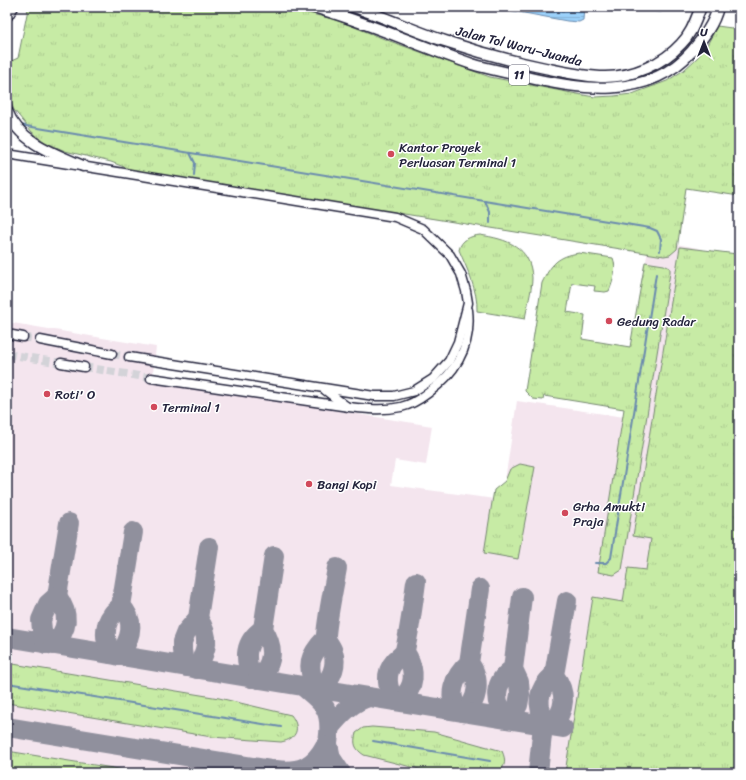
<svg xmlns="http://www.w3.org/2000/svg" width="746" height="780" font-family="Sriracha,sans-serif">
<defs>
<pattern id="grass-tufts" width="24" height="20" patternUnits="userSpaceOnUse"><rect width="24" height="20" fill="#c7eba5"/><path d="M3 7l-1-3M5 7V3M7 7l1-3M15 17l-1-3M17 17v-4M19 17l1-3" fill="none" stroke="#abc98f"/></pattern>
<pattern id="water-rules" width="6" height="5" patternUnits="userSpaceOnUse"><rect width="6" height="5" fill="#9bd1fa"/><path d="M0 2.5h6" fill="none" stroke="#85b3d7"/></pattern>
</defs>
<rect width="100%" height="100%" fill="#fff"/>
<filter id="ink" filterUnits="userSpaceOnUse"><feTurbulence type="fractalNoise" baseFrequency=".025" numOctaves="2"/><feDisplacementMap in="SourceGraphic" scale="8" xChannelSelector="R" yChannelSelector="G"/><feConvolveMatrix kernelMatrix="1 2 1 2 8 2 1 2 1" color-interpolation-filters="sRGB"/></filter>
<g filter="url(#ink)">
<path fill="#f4e5ee" d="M650,239L703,249L685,773H7V322L156,347L152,381L432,426L426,465L395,460L391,485L502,500L517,401L624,417L643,277Z"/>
<g fill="url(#grass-tufts)" stroke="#748670">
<path d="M29,7H279L295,10L337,20L387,40L490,77L577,94L595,97L614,96L632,94L667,81L684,70L697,58L706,47L717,26L739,29V196L686,188L677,249L670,255L664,256L132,170L111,162L65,151L45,142L32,132L14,110L7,93V63L18,58L28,9Z"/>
<path d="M480,235C506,239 531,246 532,278C532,291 527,306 525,319L477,311C478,291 467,269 459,250C461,240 470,236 480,235Z"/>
<path d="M680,247L737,254L739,251V773H565L593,597L623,602L628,568L646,570L651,539L633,536Z"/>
<path d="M579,253L613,258C617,268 613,282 609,291L605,292L594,291L595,286L572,283L567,312L585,315L582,339L630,347L645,262L664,265L670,268V273L622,570L614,575L598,572L624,409L544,396L543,400L533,399L525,391L542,283C551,264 558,256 579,253Z"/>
<path d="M520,464L535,467L518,559L484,553L494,490L505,481L510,469Z"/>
<path d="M7,663L219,698L291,715C301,728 297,739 281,742L212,737L7,703Z"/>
<path d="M372,727L434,732L502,751C506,760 506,766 498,773L427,771L364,755C355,749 353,744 356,733L363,728Z"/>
<path d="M7,751L144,773H7Z"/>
</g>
<g fill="url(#water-rules)" stroke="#6b8bae">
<path d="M492,7H584L583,20L579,22L567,21Z"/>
<path d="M609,7H664V10L661,12L618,9Z"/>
</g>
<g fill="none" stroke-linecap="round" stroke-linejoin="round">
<g stroke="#6b8bae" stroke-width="2">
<path d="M20,125L650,228L657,231L661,239L660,251"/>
<path d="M190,153L195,163L194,175"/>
<path d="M485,201L490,212V223"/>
<path d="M595,563H606L611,558L656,274"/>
<path d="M7,683L281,727"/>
<path d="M373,741L490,761"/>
</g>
<g stroke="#90909d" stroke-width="20">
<path d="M7,637L369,697"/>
<path d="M46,644L42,630L41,620L48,604L57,596L69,523"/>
<path d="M53,645C69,629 70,614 57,596"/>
<path d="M405,652C413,664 417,682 406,694C403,697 399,699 395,701C387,689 384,673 395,661C398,658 404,654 405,650C410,628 413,604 416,582"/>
<path d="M111,654C105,642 103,626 112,615C114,611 118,609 121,606L133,532"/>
<path d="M119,656C130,640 137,622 121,606"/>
<path d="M469,663C455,675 443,700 463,712C479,702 481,678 469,663L480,589"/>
<path d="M187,667L183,658L182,650V642L186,632L198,618L209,547"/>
<path d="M197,669C207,649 211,638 198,618"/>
<path d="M513,669C493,682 493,702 507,719L513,714L518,705L520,694L519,682L513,669L522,597"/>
<path d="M252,678C244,658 244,642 263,629"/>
<path d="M258,679C274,663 275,648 263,629L274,556"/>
<path d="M305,688C312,694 320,700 325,708C335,725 325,755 322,773"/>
<path d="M315,689C307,664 308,657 326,638"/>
<path d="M320,690C330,680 338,667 333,652C332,646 325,641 326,635C328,613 333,591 337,568"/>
<path d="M547,725C536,706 536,690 554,675"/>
<path d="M551,726C566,711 567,692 554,675L567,601"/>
<path d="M7,727L290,773"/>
<path d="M330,727C341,714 352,702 369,697L563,728"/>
<path d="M328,744L331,758L341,773"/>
<path d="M276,770C299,773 314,767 325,746"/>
<path d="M538,773L543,725"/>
</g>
<g stroke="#d3d3d8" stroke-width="8" stroke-dasharray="8 4" stroke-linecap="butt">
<path d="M23,337L40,340"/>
<path d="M7,354L61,363"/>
<path d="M112,354L129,357"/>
<path d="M84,367L151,378"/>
</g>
<defs>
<g id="secondary">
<path d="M7,154L395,217L423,229L450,255L461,274L466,291L468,303L458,342L449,361L433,379L414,391L394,396H374L129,357"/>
<path d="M7,334L23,337"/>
<path d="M40,340L112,354"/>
<path d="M61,363L84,367"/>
<path d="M151,378L349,407C366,409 383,411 401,407C410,405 420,399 428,393C457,372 472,346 468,310"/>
<path d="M325,390L346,406"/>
</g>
<g id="highway">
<path d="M313,7C367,22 419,46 472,64C488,69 506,72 522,76C579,90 648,101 692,51C703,38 714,24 718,7"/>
<path d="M354,7C385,17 414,31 445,41C478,52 511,61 545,68C564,72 585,77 605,77C632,77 663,64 681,44C692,33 695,21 701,7"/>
<path d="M7,16L13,7"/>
<path d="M7,111C19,142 55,154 83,166"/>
</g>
</defs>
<use href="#secondary" stroke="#22223b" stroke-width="11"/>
<use href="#highway" stroke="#22223b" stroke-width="13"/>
<use href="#secondary" stroke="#fff" stroke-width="8"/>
<use href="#highway" stroke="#fff" stroke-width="10"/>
</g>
</g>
<g fill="#d1495b" stroke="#fff" stroke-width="1.5">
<circle cx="391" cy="154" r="4"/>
<circle cx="609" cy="321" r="4"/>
<circle cx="47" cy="394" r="4"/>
<circle cx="154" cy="407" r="4"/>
<circle cx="309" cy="484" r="4"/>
<circle cx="565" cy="513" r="4"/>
</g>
<g text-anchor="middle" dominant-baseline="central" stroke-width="3" stroke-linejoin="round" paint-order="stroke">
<rect fill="#fff" stroke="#646476" stroke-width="1" x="509" y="65" width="20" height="20" rx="3"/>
<g font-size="12" font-weight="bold" fill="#22223b">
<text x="519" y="75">11</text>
</g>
<g font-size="13" fill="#22223b" stroke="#fff">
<text transform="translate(519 46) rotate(14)">Jalan Tol Waru–Juanda</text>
</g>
<g font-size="13" fill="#22223b" stroke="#fff" text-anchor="start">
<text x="399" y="147">Kantor Proyek<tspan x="399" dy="15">Perluasan Terminal 1</tspan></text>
<text x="617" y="321">Gedung Radar</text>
<text x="55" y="394">Roti' O</text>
<text x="162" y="407">Terminal 1</text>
<text x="317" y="484">Bangi Kopi</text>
<text x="573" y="506">Grha Amukti<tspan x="573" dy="15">Praja</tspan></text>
</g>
</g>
<rect width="746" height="780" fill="none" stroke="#fff" stroke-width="24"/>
<rect x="12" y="12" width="722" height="756" fill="none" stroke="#22223b" stroke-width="1.5" filter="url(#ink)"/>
<g transform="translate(704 42)" stroke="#ffffff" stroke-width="3" paint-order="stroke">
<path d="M0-3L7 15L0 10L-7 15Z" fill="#22223b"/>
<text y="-6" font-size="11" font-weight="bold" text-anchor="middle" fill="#22223b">U</text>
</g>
</svg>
